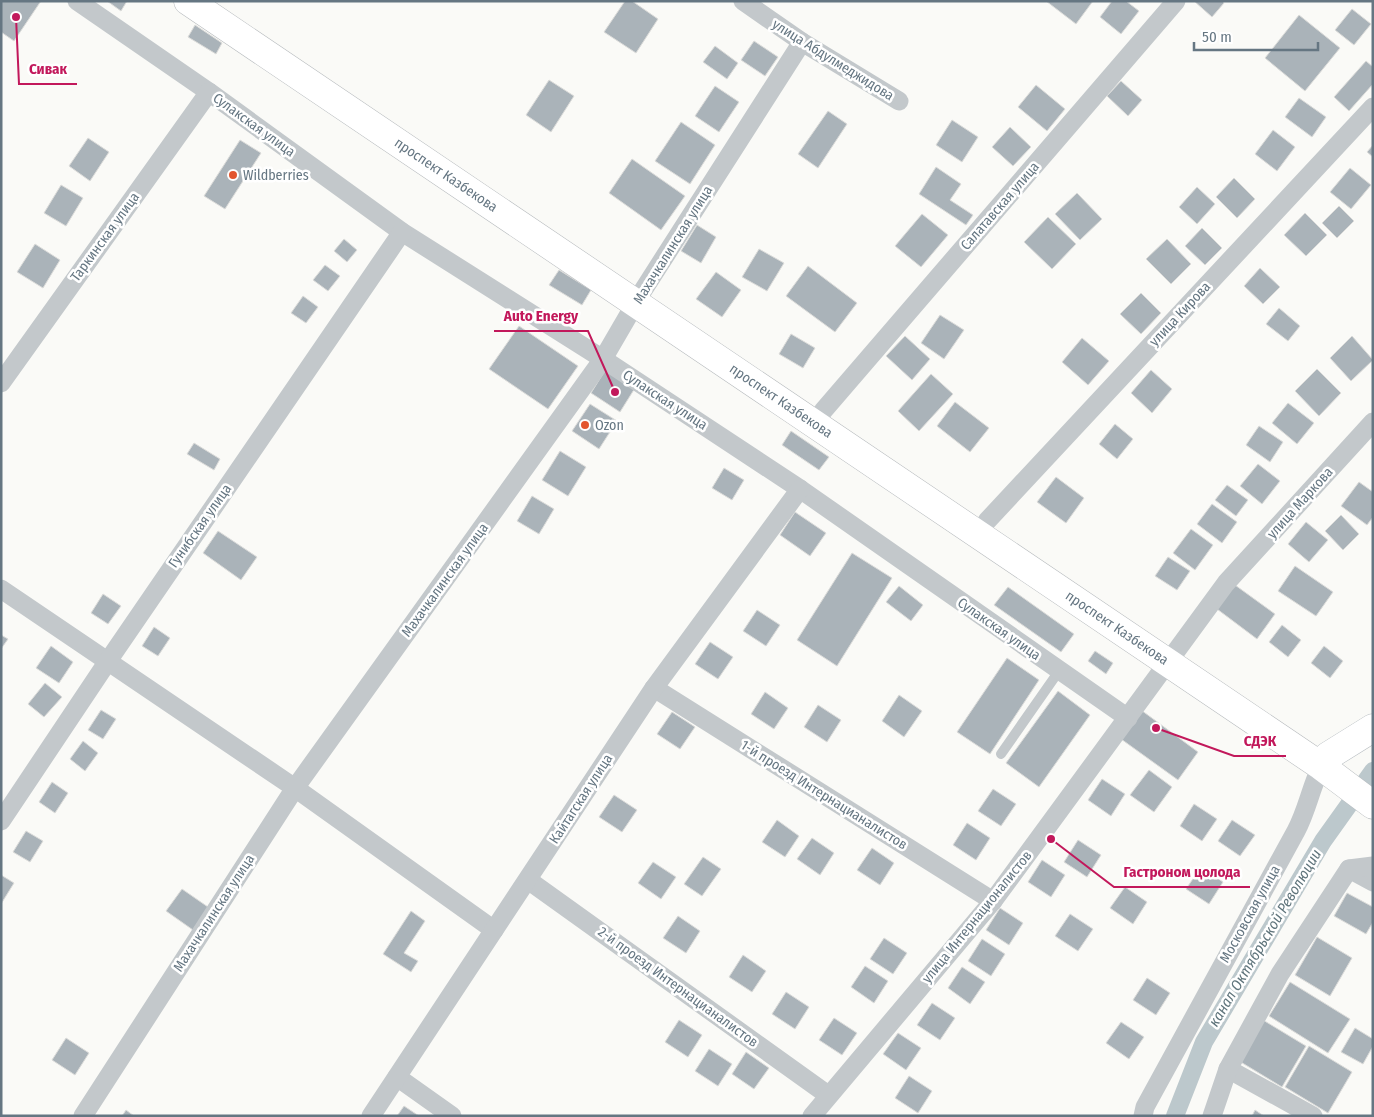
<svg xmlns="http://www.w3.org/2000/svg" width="1374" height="1117" font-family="'Fira Sans Condensed',sans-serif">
<rect width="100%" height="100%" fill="#fafaf7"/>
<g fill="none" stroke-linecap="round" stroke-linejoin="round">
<path stroke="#bcc8cc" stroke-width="18" d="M1175,1116L1204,1042L1323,841L1373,771"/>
</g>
<g fill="#aab3b9" stroke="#dcdcda">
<path d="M1,1H41L14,41L1,32Z"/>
<path d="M107,1H127L121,11Z"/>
<path d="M625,1H632L658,19L636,53L604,32Z"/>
<path d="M1046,1H1093L1076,24Z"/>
<path d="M1112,1H1126L1139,11L1121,34L1100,17Z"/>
<path d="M1194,1H1222L1224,3L1212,17Z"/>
<path d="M1352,9L1371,24L1354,45L1335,30Z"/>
<path d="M1299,15L1340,48L1305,91L1265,58Z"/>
<path d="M195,25L222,43L216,54L188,37Z"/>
<path d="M754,41L778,57L765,76L741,60Z"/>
<path d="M715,46L738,63L727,79L703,62Z"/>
<path d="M1366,61L1373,67V84L1349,111L1334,97Z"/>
<path d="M549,80L574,96L551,132L526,115Z"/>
<path d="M1121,81L1142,100L1128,116L1107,96Z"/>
<path d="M1036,85L1065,109L1047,131L1018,107Z"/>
<path d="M715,86L739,102L719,132L695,116Z"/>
<path d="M1299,98L1326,117L1312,137L1285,117Z"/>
<path d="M828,111L847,124L818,168L798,154Z"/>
<path d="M952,120L978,137L962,162L936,145Z"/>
<path d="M681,122L715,145L690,184L655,161Z"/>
<path d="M1010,127L1031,147L1013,166L992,147Z"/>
<path d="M1273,130L1295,147L1277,171L1255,154Z"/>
<path d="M88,138L109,152L90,181L69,166Z"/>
<path d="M240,140L261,153L225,209L204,196Z"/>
<path d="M1373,145V157L1367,152Z"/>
<path d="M632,159L685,196L661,230L609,193Z"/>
<path d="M936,167L961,184L950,200L973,215L966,225L919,194Z"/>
<path d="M1350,168L1371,185L1351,209L1330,192Z"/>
<path d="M1234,178L1255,199L1237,218L1216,197Z"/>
<path d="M61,185L83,198L66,226L44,213Z"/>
<path d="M1197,187L1215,204L1197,224L1179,207Z"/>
<path d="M1077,193L1102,219L1080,240L1055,214Z"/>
<path d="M1339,206L1354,221L1337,238L1322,223Z"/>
<path d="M1305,213L1327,235L1306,256L1284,235Z"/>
<path d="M922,214L948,235L921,267L895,246Z"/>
<path d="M1048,217L1076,244L1052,269L1024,242Z"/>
<path d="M697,225L716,237L701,263L681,251Z"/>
<path d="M1202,228L1222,248L1205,265L1185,246Z"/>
<path d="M344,239L357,250L347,262L334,251Z"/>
<path d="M1167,239L1191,264L1171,284L1146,259Z"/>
<path d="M35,244L60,260L43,288L17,272Z"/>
<path d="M759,249L784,263L767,291L742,277Z"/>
<path d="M325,265L340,276L328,291L313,280Z"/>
<path d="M808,266L857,303L835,332L786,296Z"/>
<path d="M1260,268L1280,287L1263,304L1244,286Z"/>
<path d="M559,270L591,290L582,305L549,285Z"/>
<path d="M716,272L741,290L722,317L696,299Z"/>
<path d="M1141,293L1161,313L1141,334L1120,314Z"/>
<path d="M303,296L318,307L306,323L291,313Z"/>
<path d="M1279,308L1300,326L1288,341L1266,324Z"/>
<path d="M940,315L964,330L944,359L921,343Z"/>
<path d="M519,326L578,366L548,409L489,369Z"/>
<path d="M791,334L815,348L803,368L779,354Z"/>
<path d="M905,336L930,359L912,380L886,356Z"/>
<path d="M1352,336L1373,360L1351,381L1330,358Z"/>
<path d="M1082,338L1109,361L1088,385L1062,362Z"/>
<path d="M606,369L635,388L620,412L591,393Z"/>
<path d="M1317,369L1341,393L1319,416L1295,391Z"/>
<path d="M1151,370L1172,389L1152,413L1131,393Z"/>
<path d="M931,374L953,394L919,431L898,411Z"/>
<path d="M955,402L989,428L970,452L937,426Z"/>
<path d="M1288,403L1314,423L1297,444L1272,423Z"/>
<path d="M590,404L617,421L599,449L572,431Z"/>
<path d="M1115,424L1133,439L1117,459L1099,444Z"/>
<path d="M1259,426L1283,442L1270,462L1246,445Z"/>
<path d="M791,431L829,457L819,470L782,445Z"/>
<path d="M194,443L220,459L214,470L187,454Z"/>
<path d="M560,451L586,467L568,496L542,480Z"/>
<path d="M1258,464L1280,481L1262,504L1240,486Z"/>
<path d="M724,468L744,480L732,500L712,488Z"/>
<path d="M1056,477L1084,498L1066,523L1037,502Z"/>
<path d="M1359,482L1373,492V517L1367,525L1341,506Z"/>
<path d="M1227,485L1248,500L1236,516L1215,500Z"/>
<path d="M532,496L554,509L539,534L517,521Z"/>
<path d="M1212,504L1237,522L1222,543L1197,524Z"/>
<path d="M795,512L826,533L810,556L780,535Z"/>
<path d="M1341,515L1359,534L1343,550L1325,531Z"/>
<path d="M1306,522L1328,540L1309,562L1288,544Z"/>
<path d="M1191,529L1213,545L1195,570L1173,553Z"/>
<path d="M218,531L257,557L241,580L203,553Z"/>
<path d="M852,553L892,578L837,666L797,640Z"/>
<path d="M1168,557L1190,571L1177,590L1155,576Z"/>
<path d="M1295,566L1333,592L1316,616L1278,591Z"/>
<path d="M1235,585L1275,614L1257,639L1217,609Z"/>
<path d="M899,586L923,605L911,621L886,602Z"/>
<path d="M1008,587L1074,634L1061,652L994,605Z"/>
<path d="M103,594L121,606L108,624L91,613Z"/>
<path d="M757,610L780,625L766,646L743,631Z"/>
<path d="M1282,625L1301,640L1288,657L1269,642Z"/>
<path d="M154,627L170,638L158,656L142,646Z"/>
<path d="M1,635L8,639L1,649Z"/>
<path d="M710,642L733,657L718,679L695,664Z"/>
<path d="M51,646L73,662L59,683L36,668Z"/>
<path d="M1324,646L1343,661L1330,678L1311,663Z"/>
<path d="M1095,651L1113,663L1106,674L1088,661Z"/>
<path d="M1007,658L1039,680L990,754L957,732Z"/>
<path d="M45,683L62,697L44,717L28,704Z"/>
<path d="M1058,691L1090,715L1039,787L1006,763Z"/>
<path d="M765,692L788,708L774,729L751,714Z"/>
<path d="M899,695L922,711L904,737L882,721Z"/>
<path d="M818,705L841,720L827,742L804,727Z"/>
<path d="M101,710L116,719L103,739L88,730Z"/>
<path d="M1141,710L1198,752L1178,780L1121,739Z"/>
<path d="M672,712L695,727L680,749L657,734Z"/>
<path d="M83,741L98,753L85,771L70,759Z"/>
<path d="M1149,770L1172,787L1154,812L1130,795Z"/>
<path d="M1102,779L1125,794L1111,816L1088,800Z"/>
<path d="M52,782L68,793L55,813L39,802Z"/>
<path d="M993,789L1016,804L1001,826L978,811Z"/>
<path d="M614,795L637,810L622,832L599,817Z"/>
<path d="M1194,804L1217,819L1202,841L1180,826Z"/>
<path d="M777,820L799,836L785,857L762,842Z"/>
<path d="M1232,820L1255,835L1240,856L1218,841Z"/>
<path d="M967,823L990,838L976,860L953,845Z"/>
<path d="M26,831L43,841L30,862L13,852Z"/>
<path d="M812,838L834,853L820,875L797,859Z"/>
<path d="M1078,840L1101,855L1087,877L1064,862Z"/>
<path d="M872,848L894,863L880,885L857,870Z"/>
<path d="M703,857L721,869L702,896L684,884Z"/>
<path d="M1042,860L1065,875L1051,897L1028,882Z"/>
<path d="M653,862L676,877L661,899L638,883Z"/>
<path d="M1201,867L1223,882L1209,904L1186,889Z"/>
<path d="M1,875L14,883L1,904Z"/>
<path d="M1125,887L1147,902L1133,924L1110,908Z"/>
<path d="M182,889L208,907L193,930L166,911Z"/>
<path d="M1347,893L1373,907V922L1366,934L1334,916Z"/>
<path d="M1000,908L1023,923L1009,945L986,930Z"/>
<path d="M411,911L425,921L404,953L418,961L411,972L383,954Z"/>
<path d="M1070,914L1093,929L1078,951L1055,936Z"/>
<path d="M678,916L700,931L686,953L663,938Z"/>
<path d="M1317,937L1352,958L1330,996L1295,975Z"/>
<path d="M884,938L907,953L893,974L870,959Z"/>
<path d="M982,939L1005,954L991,976L968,961Z"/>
<path d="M743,955L766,971L752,992L729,977Z"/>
<path d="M865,966L888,981L874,1003L851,987Z"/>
<path d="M962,967L985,982L970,1004L948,988Z"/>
<path d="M1147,978L1170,993L1156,1015L1133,1000Z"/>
<path d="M1290,982L1350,1019L1328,1053L1269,1016Z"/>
<path d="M786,992L809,1007L795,1029L772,1014Z"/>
<path d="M932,1003L955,1018L940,1040L917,1025Z"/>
<path d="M834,1018L857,1033L842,1055L819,1040Z"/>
<path d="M679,1020L702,1035L688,1057L665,1042Z"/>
<path d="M1263,1020L1306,1046L1282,1087L1239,1061Z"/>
<path d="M1121,1022L1144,1037L1129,1059L1106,1043Z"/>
<path d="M1355,1028L1373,1039V1046L1363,1064L1341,1052Z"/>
<path d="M898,1033L921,1048L906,1070L883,1054Z"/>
<path d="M66,1038L89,1053L75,1075L52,1060Z"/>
<path d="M1309,1046L1352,1072L1328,1113L1285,1087Z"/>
<path d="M709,1049L732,1064L718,1086L695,1071Z"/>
<path d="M746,1052L769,1068L754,1089L732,1074Z"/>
<path d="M909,1076L932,1091L918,1113L895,1098Z"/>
<path d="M404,1106L419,1116H397Z"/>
<path d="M126,1110L134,1116H122Z"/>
<path d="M1255,1110L1264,1116H1252Z"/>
</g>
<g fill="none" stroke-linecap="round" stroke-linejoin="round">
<defs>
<path id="secondary" d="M1328,756L1373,728"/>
<path id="trunk" d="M188,1L1321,766L1373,805"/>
</defs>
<use href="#secondary" stroke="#b6bcc0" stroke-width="29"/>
<use href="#trunk" stroke="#b7bbbe" stroke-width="29"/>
<path stroke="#c3c8cb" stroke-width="10" d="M1001,754L1059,671"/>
<g stroke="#c3c8cb" stroke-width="19">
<path d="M77,1L209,92L402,232L603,359L800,489L1128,718"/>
<path d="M743,1L802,42L899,101"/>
<path d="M1,383L209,92"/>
<path d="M823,411L1176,1"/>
<path d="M987,521L1373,107"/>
<path d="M1,589L295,788L494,930"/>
<path d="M654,688L993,901"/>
<path d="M1,821L108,661L402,232"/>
<path d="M1349,869L1373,882"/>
<path d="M528,880L828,1095"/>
<path d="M1228,1069L1313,1116"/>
<path d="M397,1077L452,1116"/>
<path d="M83,1116L295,788L603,359L642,292L802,42"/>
<path d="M371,1116L654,688L800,489"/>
<path d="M812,1116L993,901L1226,583L1373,422"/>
<path d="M1143,1116L1145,1107C1195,1015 1245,923 1296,831C1309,807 1312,779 1327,757"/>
<path d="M1212,1116L1228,1069L1280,974L1349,869L1373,866"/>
</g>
<use href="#secondary" stroke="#fff" stroke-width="28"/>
<use href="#trunk" stroke="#fff" stroke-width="28"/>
</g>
<g fill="#e3552e" stroke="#fff" stroke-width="2">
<circle cx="233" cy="175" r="5"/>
<circle cx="585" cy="425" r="5"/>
</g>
<g text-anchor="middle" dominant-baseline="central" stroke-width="5" stroke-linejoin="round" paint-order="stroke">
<g font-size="14" fill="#657682" stroke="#fff">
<text transform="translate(833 60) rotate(32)">улица Абдулмеджидова</text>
<text transform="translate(254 125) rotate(36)">Сулакская улица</text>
<text transform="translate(446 175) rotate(34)">проспект Казбекова</text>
<text transform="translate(1000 206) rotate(-49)">Салатавская улица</text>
<text transform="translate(105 237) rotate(-54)">Таркинская улица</text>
<text transform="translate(673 245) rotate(-58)">Махачкалинская улица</text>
<text transform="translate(1180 314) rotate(-47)">улица Кирова</text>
<text transform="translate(665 400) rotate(33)">Сулакская улица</text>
<text transform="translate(781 401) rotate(34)">проспект Казбекова</text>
<text transform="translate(1300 503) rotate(-48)">улица Маркова</text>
<text transform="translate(200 526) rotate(-55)">Гунибская улица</text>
<text transform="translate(445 580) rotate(-54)">Махачкалинская улица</text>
<text transform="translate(1117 628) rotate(34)">проспект Казбекова</text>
<text transform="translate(999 629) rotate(35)">Сулакская улица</text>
<text transform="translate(824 795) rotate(32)">1-й проезд Интернацианалистов</text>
<text transform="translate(581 799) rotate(-57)">Кайтагская улица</text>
<text transform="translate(214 913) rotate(-57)">Махачкалинская улица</text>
<text transform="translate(1250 914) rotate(-61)">Московская улица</text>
<text transform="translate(977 917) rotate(-51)">улица Интернационалистов</text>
<text transform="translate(678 987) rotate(36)">2-й проезд Интернацианалистов</text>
</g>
<g font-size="14" fill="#657682" stroke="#fff" text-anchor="start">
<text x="243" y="175">Wildberries</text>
<text x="595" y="425">Ozon</text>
</g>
<g font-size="15" font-style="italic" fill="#60757c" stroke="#fff">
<text transform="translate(1265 938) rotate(-59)">канал Октябрьской Революции</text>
</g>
</g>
<path fill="none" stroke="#c2185b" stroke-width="2" d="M16 17L19 84H77M615 392L588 331H494M1156 728L1234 756H1286M1051 839L1114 887H1250"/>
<g fill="#c2185b" stroke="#fff" stroke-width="2">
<circle cx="16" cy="17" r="5"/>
<circle cx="615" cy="392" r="5"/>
<circle cx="1156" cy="728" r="5"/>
<circle cx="1051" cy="839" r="5"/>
</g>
<g font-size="15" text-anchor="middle" font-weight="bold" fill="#c2185b" stroke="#fff" stroke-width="5" stroke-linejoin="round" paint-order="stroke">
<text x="48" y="74">Сивак</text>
<text x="541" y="321">Auto Energy</text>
<text x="1260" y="746">СДЭК</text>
<text x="1182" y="877">Гастроном цолода</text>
</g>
<rect width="1374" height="1117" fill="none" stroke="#657682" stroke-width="5"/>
<path d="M1194 42v8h124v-8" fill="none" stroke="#657682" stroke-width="2.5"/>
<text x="1202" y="42" font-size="15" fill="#657682" stroke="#ffffff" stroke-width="4" paint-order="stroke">50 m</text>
</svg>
